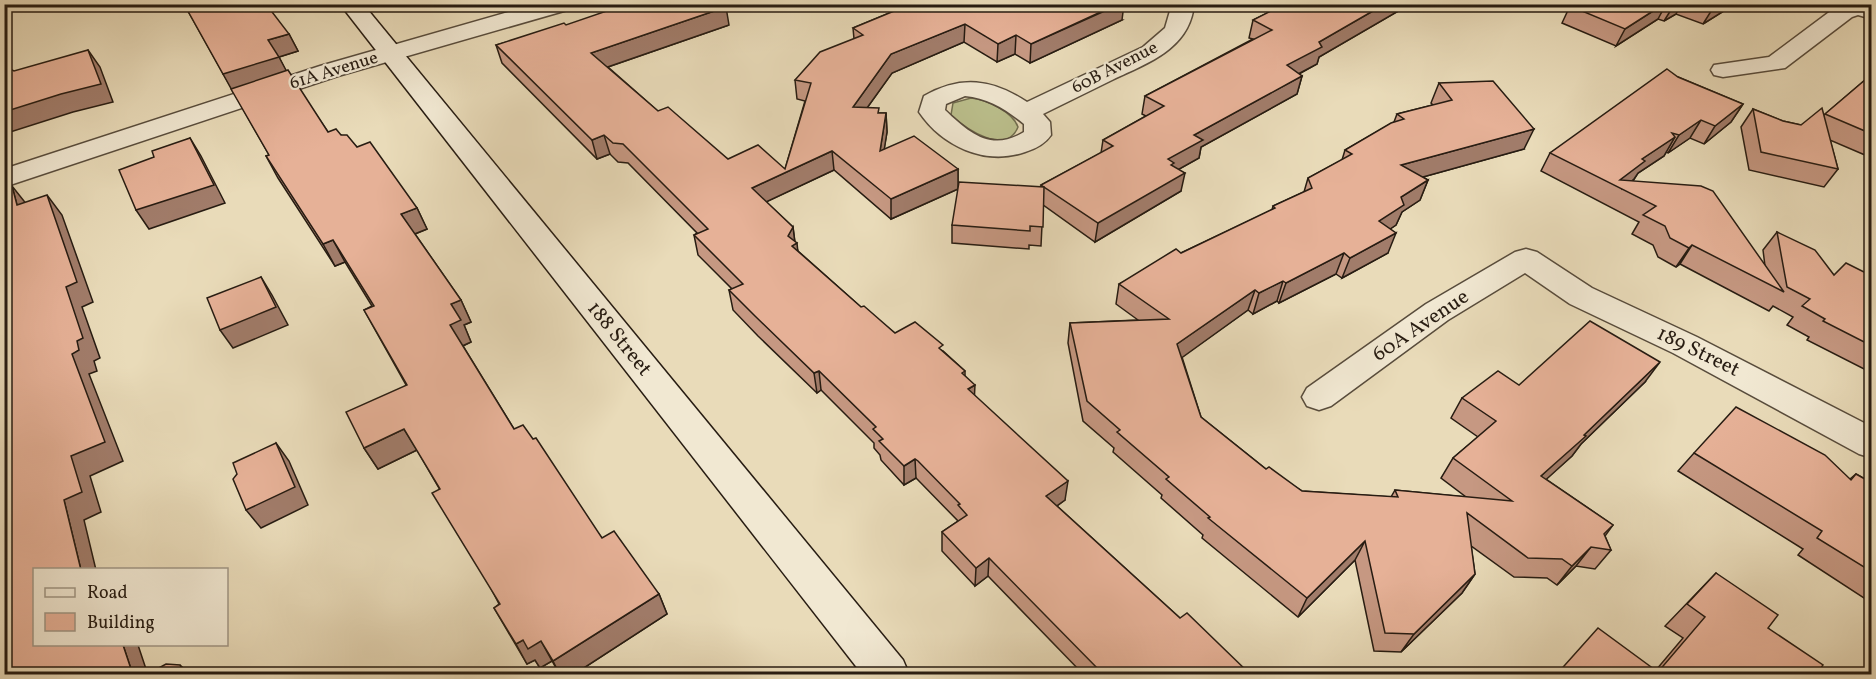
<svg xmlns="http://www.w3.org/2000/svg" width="1876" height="679" font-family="Vollkorn,serif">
<rect width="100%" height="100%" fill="#e9dbb9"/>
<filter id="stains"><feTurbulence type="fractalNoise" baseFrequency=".00333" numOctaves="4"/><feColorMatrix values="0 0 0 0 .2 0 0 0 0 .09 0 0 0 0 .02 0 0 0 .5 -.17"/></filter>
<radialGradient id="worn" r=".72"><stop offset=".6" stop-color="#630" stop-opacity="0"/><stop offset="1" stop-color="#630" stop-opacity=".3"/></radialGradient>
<path fill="#bbbf8c" stroke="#716e4f" stroke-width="1.5" d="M971,98C986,99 1013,112 1018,127C1006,157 965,128 951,115L953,103Z"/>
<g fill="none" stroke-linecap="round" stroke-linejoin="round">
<defs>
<g id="street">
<path d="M536,4H574L571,9L338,76L4,187V169L320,66Z"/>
<path d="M1172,4H1194C1190,50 1145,64 1110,81C1088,92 1065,103 1043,114L1050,122L1051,135C1045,144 1035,149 1025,152C985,166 942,146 919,112L924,96C961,75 992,79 1027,102L1143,47L1165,28ZM965,96C988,98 1007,110 1024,124V132C992,152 970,134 945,110L946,104Z"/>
<path d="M1844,4L1872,5V19L1858,15L1852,17L1785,68L1723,77L1714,75L1711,70L1714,65L1769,57L1836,7Z"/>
<path d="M1526,249L1537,252L1592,288L1697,337L1872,427V458L1859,454L1673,353L1570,304L1525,273L1448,320L1331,406L1319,410L1307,406L1302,397L1307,388L1426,304L1515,252Z"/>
</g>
<path id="secondary" d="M340,4H363L903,660L909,674H862Z"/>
</defs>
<use href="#street" stroke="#584c3c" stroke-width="3"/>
<use href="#secondary" stroke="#271c12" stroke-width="3"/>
<use href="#street" fill="#f1e8d2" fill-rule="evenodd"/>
<use href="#secondary" fill="#f1e8d2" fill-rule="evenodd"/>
</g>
<g fill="#c69882" stroke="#271c12" stroke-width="1.5">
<path d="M4,4H40L4,7Z"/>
<path d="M184,4L289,34L298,51L279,57L286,71L328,132L341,135L357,147L417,208L427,229L415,234L461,300L471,322L464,325L471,342L463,346L514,429L602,538L659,594L667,614L573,675H560L552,661L540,668L535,660L527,664L494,608L499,604L440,490L417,450L378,469L364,448L406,385L364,310L372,306L345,262L335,266L278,178L266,156L269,155Z"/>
<path d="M911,4L1122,20L1030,63L1015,54L997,62L964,42L892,73L867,108L879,113H886L887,132L884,149L958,169V189L891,219L834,170L766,202L793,227L795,242L798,251L861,307L895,333L943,351L965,371V376L975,396L1065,500L1057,506L1180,618L1251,675H1084L988,576L975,586L942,551V532L958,521L918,480L916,478L904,485L881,460L880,455L874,448V443L821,390L817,393L758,336L733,310L729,290L732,289L698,255L694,235L697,233L628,163L618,162L610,154L597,159L502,63L496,45L566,25H729L608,67L658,111L728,159L785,169L805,101L797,99L795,80L854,39L853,28Z"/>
<path d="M1280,4H1408L1407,6L1319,57L1317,64L1299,74L1302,76L1297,94L1201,147L1199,158L1179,169L1181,191L1095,242L1043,205L1041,246L1029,245V249L952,243V225L1041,187V185L1101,153L1103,140L1146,116L1142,114L1145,96L1253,39L1249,38L1253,20L1279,7Z"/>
<path d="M1572,4H1735L1703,24L1676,14L1664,21L1658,19L1616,46L1562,23L1570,6Z"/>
<path d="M1872,74V158L1830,140L1838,169L1824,187L1749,170L1741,127L1753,109L1783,121L1801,125L1824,115Z"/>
<path d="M1678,77L1743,104L1731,122L1704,144L1690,138L1668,153L1666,152L1664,156L1638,173L1633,181L1765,266L1763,250L1777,232L1834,275L1872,276V373L1807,340L1809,337L1787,325L1793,317L1773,306L1769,311L1680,264L1676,267L1658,257L1653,245L1632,234L1639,222L1541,171L1550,153Z"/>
<path d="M1439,83L1524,149L1423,177L1428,180L1420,200L1402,212L1396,225L1390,229L1388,253L1342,278L1336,274L1279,303L1277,301L1253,314L1248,310L1182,357L1201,417L1266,469L1302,491L1391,497L1395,490L1466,497L1441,478L1453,458L1478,437L1451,418L1462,398L1519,385L1645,382L1581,444L1572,456L1546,479L1613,525L1605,536L1611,550L1595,569L1576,566L1557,585L1547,578L1514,577L1471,546L1475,574L1462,593L1401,652L1374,651L1355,560L1298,617L1202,538L1203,535L1161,498L1162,495L1113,452L1114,448L1083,421L1068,343L1070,323L1138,320L1116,304L1119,284L1181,253L1272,210L1273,206L1304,192L1308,178L1342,160L1345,150L1394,122L1397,114L1433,105L1431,103Z"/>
<path d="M1694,453L1850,479L1856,474L1872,483V601L1870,602L1798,555L1803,549L1678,471Z"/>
<path d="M1716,573L1768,628L1816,675H1556L1656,670L1683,638L1665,626Z"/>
</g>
<g fill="#a17c6a" stroke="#271c12" stroke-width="1.5">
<path d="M1124,4L1122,20L1030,63L1031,44L1118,5Z"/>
<path d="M1385,4H1408L1407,6L1319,57L1317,64L1283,82L1287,65L1319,42Z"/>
<path d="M1664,4H1666L1658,19L1616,46L1625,29Z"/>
<path d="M1681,4L1676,14L1664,21L1674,5Z"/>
<path d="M1718,4H1735L1703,24L1713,8Z"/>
<path d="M726,7L729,25L596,71L591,53Z"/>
<path d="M965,24L964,42L892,73L854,126L853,107L891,54Z"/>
<path d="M289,34L298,51L279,57L288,74L233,92L223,74L268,40Z"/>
<path d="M1016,35L1015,54L997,62L998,44Z"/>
<path d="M88,50L100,67L113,102L73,112L4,134V112Z"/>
<path d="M1302,76L1297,94L1201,147L1199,158L1172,173H1185L1181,191L1095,242L1098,223L1194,135Z"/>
<path d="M1743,104L1731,122L1704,144L1715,126Z"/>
<path d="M886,113L887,132L881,170L880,151Z"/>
<path d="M1701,120L1690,138L1668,153L1679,135Z"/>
<path d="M1534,129L1524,149L1394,185L1401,165Z"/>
<path d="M604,135L610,154L597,159L592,140Z"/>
<path d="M1675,137L1664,156L1638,173L1634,179L1622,189L1620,180L1642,159Z"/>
<path d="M190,138L201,156L225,203L149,229L136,210Z"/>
<path d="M832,151L834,170L755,207L752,188Z"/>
<path d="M958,169V189L891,219V199Z"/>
<path d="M1428,180L1420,200L1402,212L1396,225L1371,242L1379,221L1401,197Z"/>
<path d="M12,186L28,206L17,205Z"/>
<path d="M47,195L62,215L93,302L82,307L100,358L94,361L97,371L89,374L123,461L90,476L101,512L84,520L96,570H81L64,500L71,456L72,354L77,341Z"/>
<path d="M417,208L427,229L412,235L401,214Z"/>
<path d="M793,227L795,244L797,243L799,263L788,236Z"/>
<path d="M1396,233L1388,253L1342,278L1350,258Z"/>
<path d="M333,240L345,262L335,266L323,244Z"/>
<path d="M1692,245L1680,264L1676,267L1689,248Z"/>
<path d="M1344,253L1336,274L1279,303L1286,283Z"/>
<path d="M261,277L272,295L288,325L233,348L220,330Z"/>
<path d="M1283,281L1277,301L1253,314L1259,293Z"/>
<path d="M1255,290L1248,310L1173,364L1177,344Z"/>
<path d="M461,300L471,322L464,325L471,342L460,347L450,325L451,304Z"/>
<path d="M1660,362L1645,382L1581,444L1572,456L1528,496L1541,476Z"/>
<path d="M819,371L821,390L817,393L814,373Z"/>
<path d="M975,385L974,404L968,389Z"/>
<path d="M404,429L417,450L378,469L364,448Z"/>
<path d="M276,443L289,461L308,505L261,528L246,510Z"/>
<path d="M915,459L916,478L904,485V466Z"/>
<path d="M1068,481L1065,500L1044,515L1046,496Z"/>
<path d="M1365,541L1355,560L1298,617L1307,598Z"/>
<path d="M1591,547L1576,566L1557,585L1572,566Z"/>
<path d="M989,558L988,576L975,586L976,568Z"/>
<path d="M1475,574L1462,593L1401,652L1414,634Z"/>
<path d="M659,594L667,614L573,675H560L553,661Z"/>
<path d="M523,640L541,641L552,661L540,668L535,660L527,664L516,644Z"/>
<path d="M123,645H138L148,675H133Z"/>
<path d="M180,665L191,675H184Z"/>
</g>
<g fill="#e6b197" stroke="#271c12" stroke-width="1.5">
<path d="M184,4H266L289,34L268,40L279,57L223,74Z"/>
<path d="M627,4H722L726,7L591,53L658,111L668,107L728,159L758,145L785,169L811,83L795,80L820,52L863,35L853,28L911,4H1118L1031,44L1016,35L998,44L965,24L891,54L853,107L879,108L878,113H886L880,151L914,136L958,169L891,199L832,151L752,188L793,227L788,236L797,243L792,246L861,307L864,306L895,333L915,322L943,345L939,348L965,371L962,373L975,385L968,389L1068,481L1046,496L1180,618L1187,613L1251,675H1104L989,558L976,568L942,532L967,515L958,505L960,504L918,461L915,459L904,466L879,441L883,439L873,429L876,427L819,371L814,373L755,316L729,290L743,284L694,235L708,229L623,144L613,143L604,135L592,140L496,45L564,23L566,25Z"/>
<path d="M1285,4H1385L1319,42L1322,47L1287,65L1302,76L1194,135L1203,140L1168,159L1174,163L1171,165L1185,173L1098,223L1041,185L1113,146L1103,140L1164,106L1145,96L1272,30L1253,20Z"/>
<path d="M1572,4H1664L1625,29L1570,6Z"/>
<path d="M1705,4H1718L1713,8Z"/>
<path d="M88,50L101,84L61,94L4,112V66L14,71Z"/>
<path d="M1667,69L1678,77L1743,104L1715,126L1701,120L1679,135L1672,133L1675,137L1642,159L1645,161L1620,180L1701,186L1713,191L1784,292L1692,245L1689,248L1670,238L1665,226L1643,215L1656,206L1550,153Z"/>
<path d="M288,70L328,132L336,129L341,135H347L357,147L370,142L417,208L401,214L461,300L451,304L461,320L450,325L514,429L523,425L533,439L536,438L602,538L614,531L659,594L553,661L541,641L528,649L523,640L516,644L494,608L500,604L432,493L440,489L404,429L364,448L346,412L407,385L364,310L374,306L333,240L323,244L266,156L269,155L231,89Z"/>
<path d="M1872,74V134L1825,114Z"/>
<path d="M1493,81L1534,129L1401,165L1428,180L1401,197L1404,205L1379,221L1396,233L1350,258L1344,253L1286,283L1283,281L1259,293L1255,290L1177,344L1201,417L1266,469L1269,467L1302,491L1398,497L1395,490L1512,501L1453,458L1496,421L1462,398L1498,371L1519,385L1590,321L1660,362L1584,435L1586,436L1541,476L1613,525L1604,534L1611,550L1591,547L1572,566L1562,559L1528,558L1467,513L1475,574L1414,634L1385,633L1365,541L1307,598L1208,518L1210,517L1166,479L1169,477L1117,432L1120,430L1087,401L1070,323L1169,319L1119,284L1176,249L1181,253L1275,208L1273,206L1312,188L1308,178L1352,154L1345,150L1391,123L1404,119L1397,114L1452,100L1439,83Z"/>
<path d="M1822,108L1838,169L1761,152L1753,109L1783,121L1801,125Z"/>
<path d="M190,138L214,185L136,210L119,170L154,157L152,151Z"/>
<path d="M959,182L1044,187L1043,227L1030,226V231L952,225Z"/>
<path d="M12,186L17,205L47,195L77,282L66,287L83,338L77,341L79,350L72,354L105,442L71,456L82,492L64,500L81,570H34V645H123L133,675H4V189Z"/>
<path d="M1777,232L1815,250L1834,275L1846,263L1872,276V346L1823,321L1825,319L1802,306L1810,299L1787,287Z"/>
<path d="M261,277L276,307L220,330L207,298Z"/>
<path d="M1736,407L1825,455L1851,480L1856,474L1872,483V572L1817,538L1822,531L1694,453Z"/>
<path d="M276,443L295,487L246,510L233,479L237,474L233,463Z"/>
<path d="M1716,573L1778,615L1768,628L1823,665L1816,675H1556L1598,628L1658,672L1705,617L1687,604Z"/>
<path d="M166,664L180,665L184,675H146Z"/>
</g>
<g text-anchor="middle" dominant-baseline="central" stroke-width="4.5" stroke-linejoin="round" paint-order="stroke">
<g font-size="18" fill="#271c12" stroke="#f1e8d2">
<text transform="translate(1115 68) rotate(-27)">60B Avenue</text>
<text transform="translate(334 71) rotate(-17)">61A Avenue</text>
</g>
<g font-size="21" fill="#271c12" stroke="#f1e8d2">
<text transform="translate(1421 326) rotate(-34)">60A Avenue</text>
<text transform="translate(619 339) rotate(51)">188 Street</text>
<text transform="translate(1698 352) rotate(26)">189 Street</text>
</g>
</g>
<rect width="1876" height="679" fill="none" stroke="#e9dbb9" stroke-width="24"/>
<rect x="6" y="6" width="1864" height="667" fill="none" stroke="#271c12" stroke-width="3"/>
<rect x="12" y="12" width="1852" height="655" fill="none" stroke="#271c12" stroke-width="1.5"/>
<rect x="33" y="568" width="195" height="78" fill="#f1e8d2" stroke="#a09685" stroke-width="1.5"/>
<rect x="45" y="588" width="30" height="9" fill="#f1e8d2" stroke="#a09685" stroke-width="1.5"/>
<text x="87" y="598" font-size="18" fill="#271c12">Road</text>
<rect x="45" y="613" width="30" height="18" fill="#e6b197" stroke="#a09685" stroke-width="1.5"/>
<text x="87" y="628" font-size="18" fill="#271c12">Building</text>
<rect width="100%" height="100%" filter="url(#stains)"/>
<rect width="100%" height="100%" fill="url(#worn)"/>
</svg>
